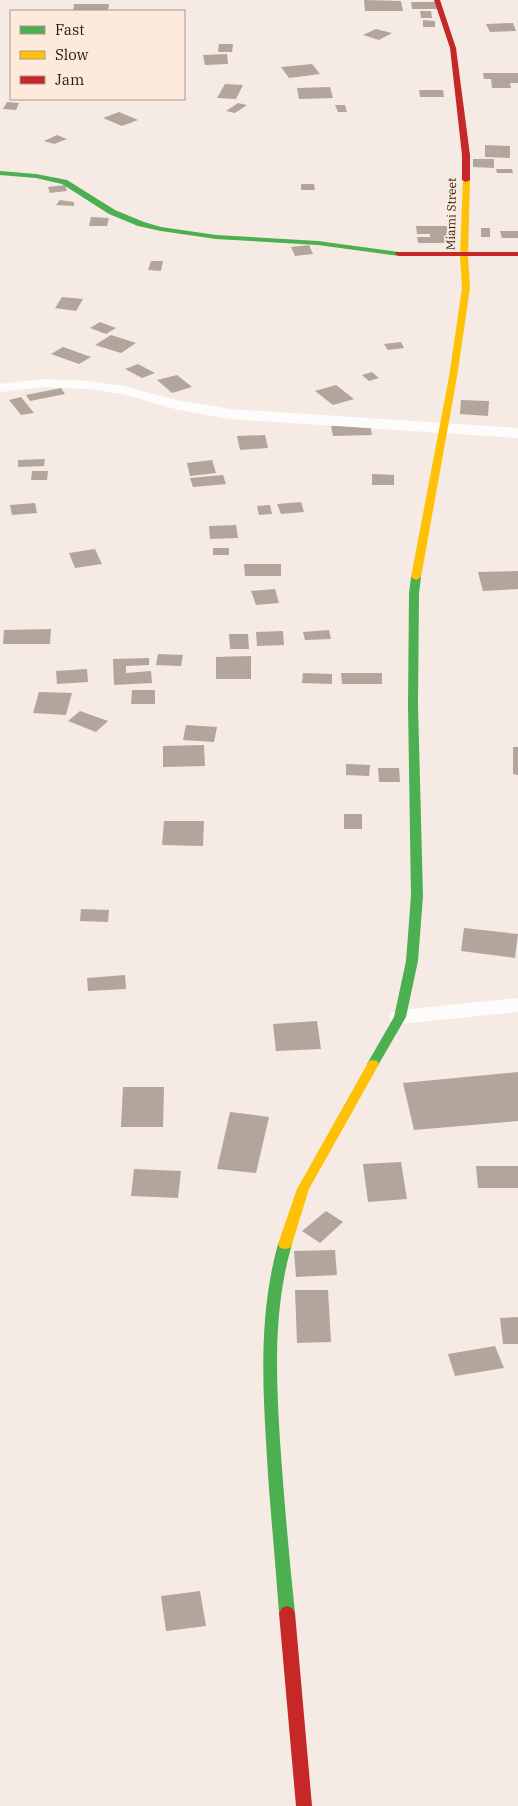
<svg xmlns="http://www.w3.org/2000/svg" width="518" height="1806" font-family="'IBM Plex Serif',serif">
<rect width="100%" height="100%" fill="#f6ebe4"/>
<g fill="#b1a59c">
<path d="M364,0L401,1L403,11H365Z"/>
<path d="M411,2H436L437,9H412Z"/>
<path d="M74,4H109L108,11H73Z"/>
<path d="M420,11H431L432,18H421Z"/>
<path d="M423,20L435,21V27H423Z"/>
<path d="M513,23L516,31L490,32L486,24Z"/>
<path d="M376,29L392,33L379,40L363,35Z"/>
<path d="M219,44H233L232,52H218Z"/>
<path d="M227,54L228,64L205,65L203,55Z"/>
<path d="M312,64L320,74L289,78L281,67Z"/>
<path d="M483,73H518V83H510L511,88H492L491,79H484Z"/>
<path d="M225,84L243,85L236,99L217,98Z"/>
<path d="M330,87L333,98L299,99L297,88Z"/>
<path d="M419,90H443L444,97H420Z"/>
<path d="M7,102L19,103L16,110L3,109Z"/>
<path d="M238,103L247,105L235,113L226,111Z"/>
<path d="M335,105H345L347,112H338Z"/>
<path d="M119,112L138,120L122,126L103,118Z"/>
<path d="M57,135L67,139L54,144L44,141Z"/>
<path d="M485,145L510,146V158L485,157Z"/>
<path d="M473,159H494V168L473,167Z"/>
<path d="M496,169H512L513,173H497Z"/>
<path d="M301,184H314L315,190H301Z"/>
<path d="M65,185L67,191L50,193L48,187Z"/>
<path d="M60,200L74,202V206L56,205Z"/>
<path d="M91,217L109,218L107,226H89Z"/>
<path d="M416,226H450L452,243H418L417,237H430V234H417Z"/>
<rect x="481" y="228" width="9" height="9"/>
<path d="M500,231H518V238H502Z"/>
<path d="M309,245L313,254L295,256L291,247Z"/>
<path d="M151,261H163L161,271L148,270Z"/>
<path d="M62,297L83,299L76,311L55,308Z"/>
<path d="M100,322L116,328L106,334L90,328Z"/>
<path d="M111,335L136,343L121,353L95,345Z"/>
<path d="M401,342L404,348L388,350L384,344Z"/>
<path d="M63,347L91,357L79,364L51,354Z"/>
<path d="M138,364L155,373L142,378L125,369Z"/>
<path d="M372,372L379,378L369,381L362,375Z"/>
<path d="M177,375L192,387L172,393L157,380Z"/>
<path d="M336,385L354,399L333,405L315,391Z"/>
<path d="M61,388L65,394L30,401L26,395Z"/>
<path d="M21,397L34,413L21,415L9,400Z"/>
<path d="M461,400L489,401L488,416L460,414Z"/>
<path d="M370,425L372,435L333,436L331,426Z"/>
<path d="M265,435L268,448L240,450L237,436Z"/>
<path d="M45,459L44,466L18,467V460Z"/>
<path d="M212,460L216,473L190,476L187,463Z"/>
<path d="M32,471H48L47,480H31Z"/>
<path d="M372,474L394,475V485H372Z"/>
<path d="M223,475L226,484L193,487L190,478Z"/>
<path d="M301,502L304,512L281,514L277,504Z"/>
<path d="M35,503L37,513L12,515L10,505Z"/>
<path d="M270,505L272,514L259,515L257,506Z"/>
<path d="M236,525L238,538L210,539L209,526Z"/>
<rect x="213" y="548" width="16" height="7"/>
<path d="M95,549L102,564L75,568L69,553Z"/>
<path d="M244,564H281V576H245Z"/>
<path d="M518,571V589L483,591L478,572Z"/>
<path d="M275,589L279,603L256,605L251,591Z"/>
<path d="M51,629L50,644H3L4,630Z"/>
<path d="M329,630L331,639L305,640L303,632Z"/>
<path d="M283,631L284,645L257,646L256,632Z"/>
<path d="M229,634H248L249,649H230Z"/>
<path d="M158,654L183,655L181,666L156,665Z"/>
<path d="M251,656V679H216V657Z"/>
<path d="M149,658V665L126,666V673L151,671L152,683L114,685L113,659Z"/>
<path d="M87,669L88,682L57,684L56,671Z"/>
<path d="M303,673L332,674V684L302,683Z"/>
<path d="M341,673H382V684H342Z"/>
<path d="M132,690H155V704H131Z"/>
<path d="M39,692L72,693L66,715L33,713Z"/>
<path d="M80,711L108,721L96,732L68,721Z"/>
<path d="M186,725L217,727L214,742L183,740Z"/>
<path d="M204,745L205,766L163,767V746Z"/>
<path d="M513,747H518V775L513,774Z"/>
<path d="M346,764L370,765L369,776L346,775Z"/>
<path d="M378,768H399L400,782H379Z"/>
<rect x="344" y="814" width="18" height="15"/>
<path d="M164,821H204L203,846L162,845Z"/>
<path d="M81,909L109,910L108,922L80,921Z"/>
<path d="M464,928L518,934L515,958L461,951Z"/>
<path d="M125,975L126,989L88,991L87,978Z"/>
<path d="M317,1021L321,1049L276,1051L273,1024Z"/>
<path d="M518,1072V1121L414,1130L403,1083Z"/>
<path d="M123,1087H164L163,1127H121Z"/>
<path d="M230,1112L269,1117L256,1173L217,1169Z"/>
<path d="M401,1162L407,1199L368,1202L363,1164Z"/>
<path d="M476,1166H518V1188H478Z"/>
<path d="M134,1169L181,1171L178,1198L131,1196Z"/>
<path d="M326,1211L343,1222L320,1243L302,1231Z"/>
<path d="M335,1250L337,1275L296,1277L294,1251Z"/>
<path d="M295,1290H328L331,1342L297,1343Z"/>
<path d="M518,1317V1344H503L500,1318Z"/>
<path d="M495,1346L504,1368L455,1376L448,1354Z"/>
<path d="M200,1591L206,1626L166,1631L161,1596Z"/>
</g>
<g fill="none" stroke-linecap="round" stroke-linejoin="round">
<g fill="#fefcfb" fill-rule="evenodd">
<path d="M44,379L88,381L124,386L176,400L230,409L518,428V438L230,419L175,409L123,394L88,389L44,387L0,392V384Z"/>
<path d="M518,998V1012L400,1024L393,1022L389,1017L393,1012L400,1010Z"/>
</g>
<g fill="#4caf50" fill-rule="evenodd">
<path d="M0,171L36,174L67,180L115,210L144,222L161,227L216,235L318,241L399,252L403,254L399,256L318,245L216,239L161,231L138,226L109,214L62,184L36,178L0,175Z"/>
<path d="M416,574L421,577L419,593L418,705L423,896L418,961L406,1017L377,1067H369L367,1064L394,1017L406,961L411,896L408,705L409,593L411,577Z"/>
<path d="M285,1239L290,1240L292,1244C273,1309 276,1375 280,1441C284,1499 289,1556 295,1613L292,1618L287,1620L282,1618L279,1613C275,1556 269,1499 266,1441C262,1375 260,1309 278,1244L280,1240Z"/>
</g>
<g fill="#ffc107" fill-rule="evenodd">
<path d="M463,178L470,180L468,256L470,288L457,377L421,577L416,580L411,577L449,377L462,288L460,256Z"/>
<path d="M373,1060L377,1061L379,1064L309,1189L292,1244L290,1248L285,1249L280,1248L278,1244L297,1189L369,1061Z"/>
</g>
<g fill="#c62828" fill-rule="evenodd">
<path d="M434,0H440L456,48L470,155V180L466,182L462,180V155L450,48Z"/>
<path d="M396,252H518V256H399L395,254Z"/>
<path d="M287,1606L292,1608L295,1613L312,1806H296L279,1613L282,1608Z"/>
</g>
</g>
<g text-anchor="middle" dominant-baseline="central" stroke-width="4.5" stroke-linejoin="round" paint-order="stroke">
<g font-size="12" fill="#281c15" stroke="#fdeadd">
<text transform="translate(451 214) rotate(-89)">Miami Street</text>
</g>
</g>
<rect x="10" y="10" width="175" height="90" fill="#fdeadd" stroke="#a8988d"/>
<rect x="20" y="26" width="25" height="8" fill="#4caf50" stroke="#a8988d"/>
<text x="55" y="35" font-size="15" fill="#281c15">Fast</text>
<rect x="20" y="51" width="25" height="8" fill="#ffc107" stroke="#a8988d"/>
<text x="55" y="60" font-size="15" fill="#281c15">Slow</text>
<rect x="20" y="76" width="25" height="8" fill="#c62828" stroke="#a8988d"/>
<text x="55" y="85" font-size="15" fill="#281c15">Jam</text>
</svg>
